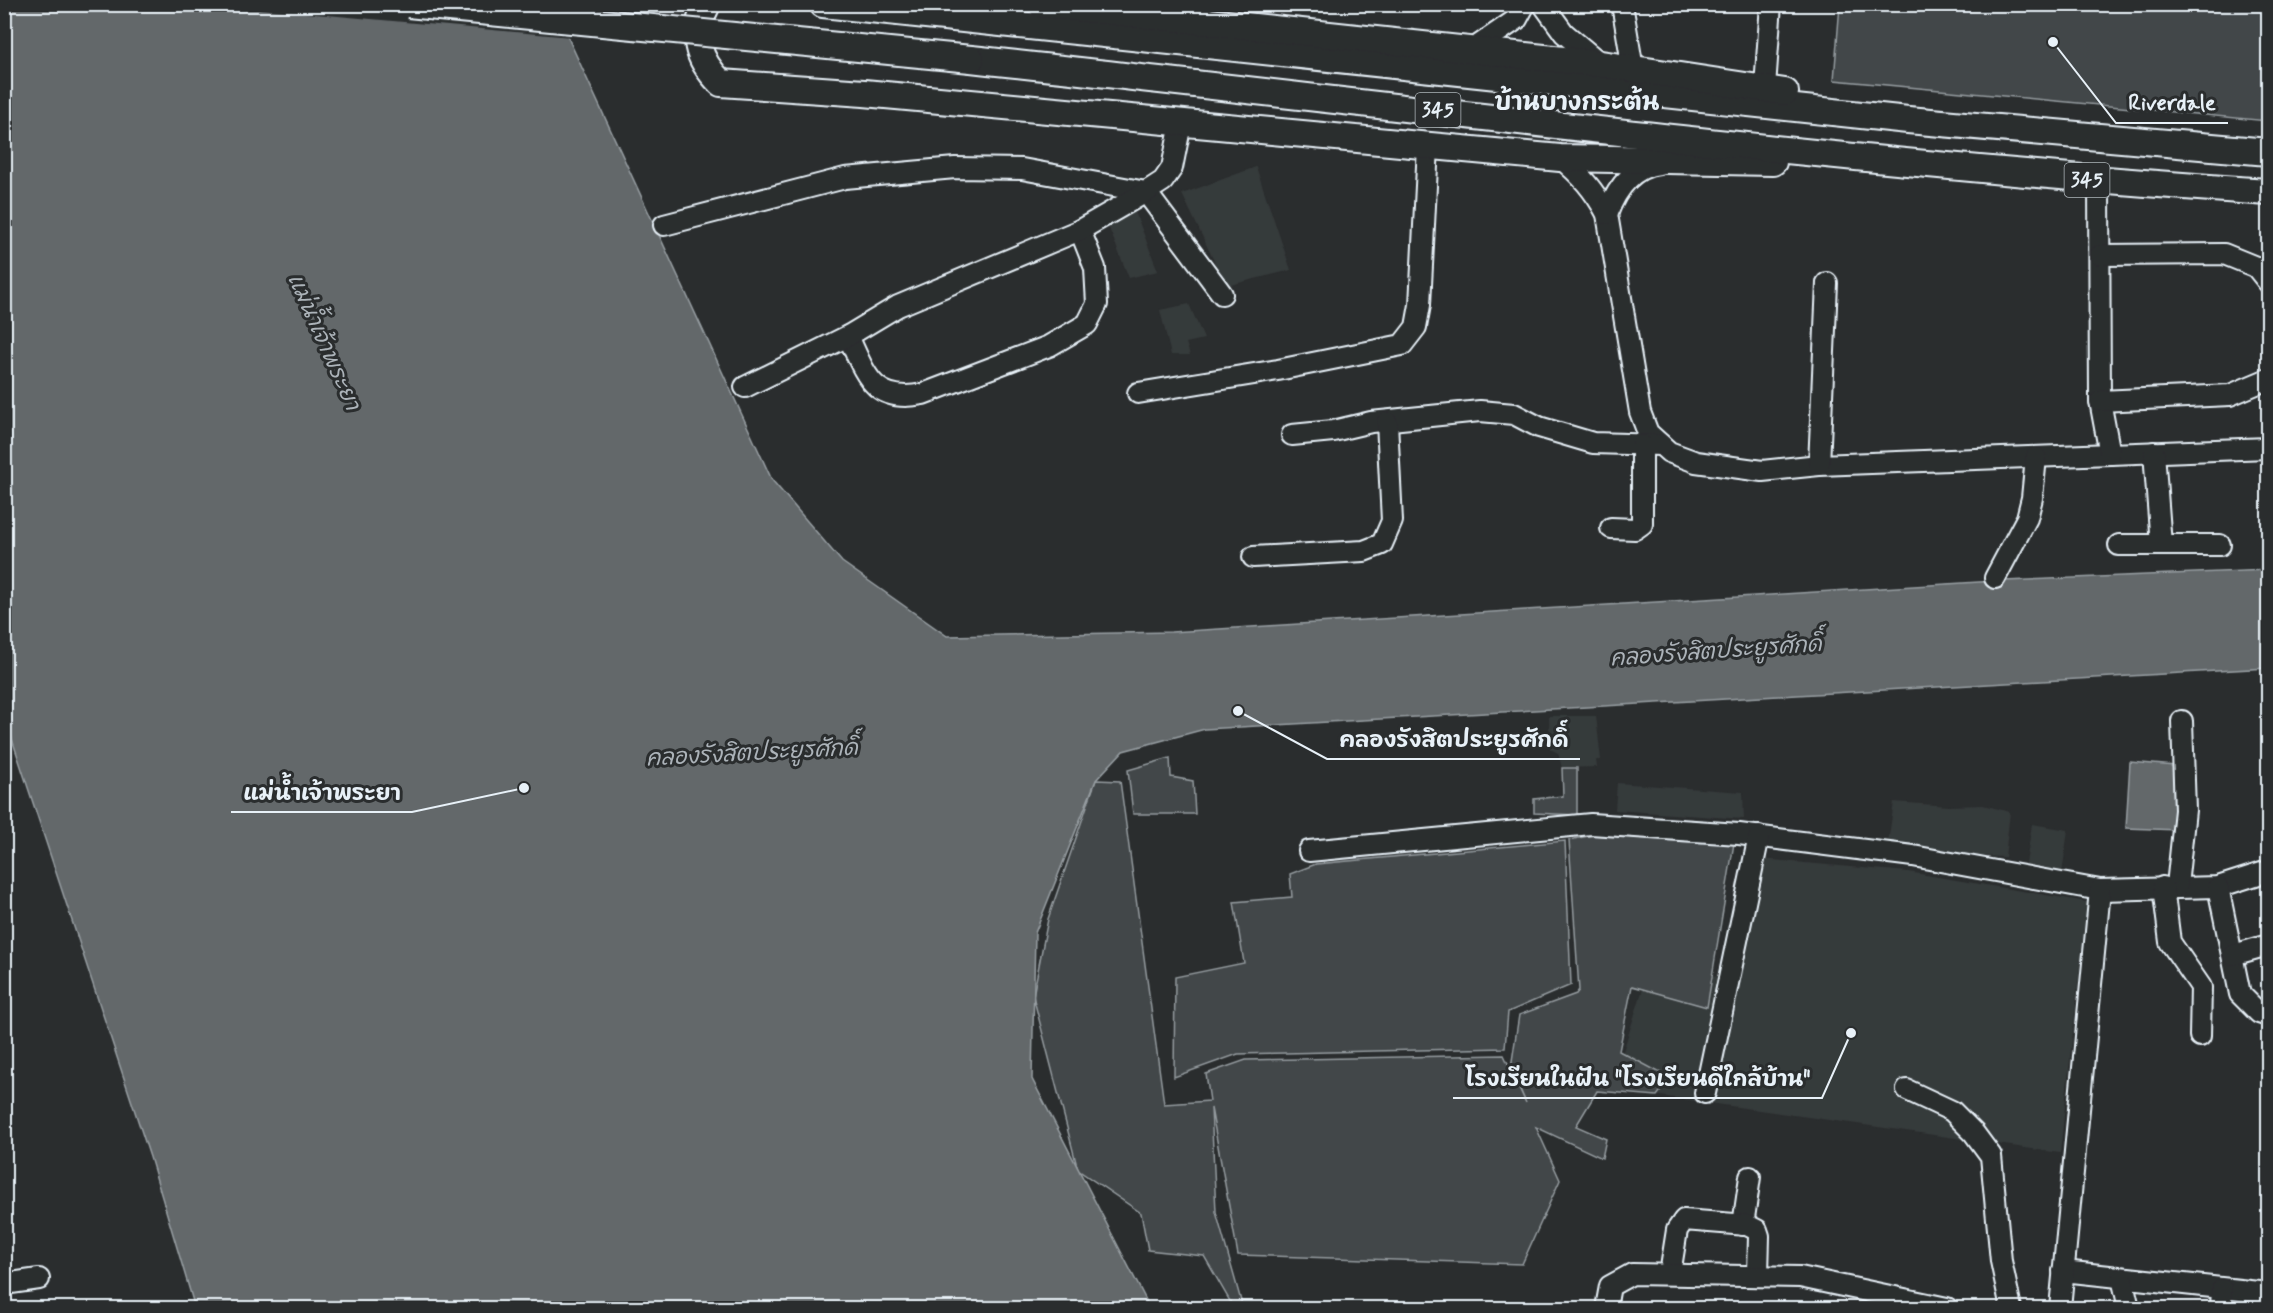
<svg xmlns="http://www.w3.org/2000/svg" width="2273" height="1313" font-family="Mynerve,'Playpen Sans Thai',sans-serif">
<rect width="100%" height="100%" fill="#2a2d2e"/>
<filter id="ink" filterUnits="userSpaceOnUse"><feTurbulence type="fractalNoise" baseFrequency=".0167" numOctaves="2"/><feDisplacementMap in="SourceGraphic" scale="12" xChannelSelector="R" yChannelSelector="G"/><feConvolveMatrix kernelMatrix="1 2 1 2 8 2 1 2 1" color-interpolation-filters="sRGB"/></filter>
<g filter="url(#ink)">
<g fill="#363a3b">
<path d="M1256,167L1291,270L1226,286L1182,194Z"/>
<path d="M1134,209L1158,271L1129,278L1105,218Z"/>
<path d="M1189,304L1204,339L1186,343L1190,355H1171L1160,310Z"/>
<path d="M1549,716H1596L1601,760H1596L1597,767L1562,768L1558,753L1550,749Z"/>
<path d="M1617,783L1743,792L1744,819L1615,810Z"/>
<path d="M1894,802L1949,806L1983,805L2010,812L2005,857L1977,856L1888,843Z"/>
<path d="M2032,824L2068,830L2062,874L2026,864Z"/>
<path d="M1749,858L1908,872L2087,902L2060,1153L1611,1089L1648,973L1727,977Z"/>
</g>
<g fill="#424648" stroke="#959ca0" stroke-width="1.5">
<path d="M1840,5H2268V121L1834,80Z"/>
<path d="M1170,758L1171,777L1193,781L1195,814H1133L1128,770Z"/>
<path d="M1562,768H1577V815L1534,813V799L1563,796Z"/>
<path d="M1096,780L1120,781L1164,1104L1210,1101L1206,1074L1246,1060L1504,1055L1526,1103L1511,1068L1519,1015L1576,994L1579,990L1569,840L1593,835L1734,843L1707,1007L1632,986L1619,1051L1670,1078L1657,1096L1597,1091L1576,1126L1606,1139L1602,1158L1536,1127L1560,1180L1522,1264L1238,1255L1211,1108L1216,1212L1243,1308H1228L1231,1303L1204,1256L1148,1250L1141,1213L1078,1170L1033,996L1048,919Z"/>
<path d="M1565,841L1571,985L1508,1012L1505,1048L1238,1054L1174,1077L1175,977L1244,963L1234,902L1292,897L1290,874L1316,864Z"/>
</g>
<g fill="#63686b" stroke="#989fa3" stroke-width="1.5">
<path d="M4,5H553L772,480L842,562L947,636L1171,632L1979,582L2268,570V668L1205,729L1123,751L1096,780L1035,933L1032,1079L1150,1308H195L150,1157L5,718Z"/>
<path d="M2130,762L2175,766L2178,830L2126,828Z"/>
</g>
<path fill="#2a2d2e" d="M556,4L571,37L216,5Z"/>
<g fill="none" stroke-linecap="round" stroke-linejoin="round">
<defs>
<g id="minor">
<path d="M1543,4L1564,33L1601,64"/>
<path d="M1622,4L1633,69"/>
<path d="M1472,50L1517,19L1525,4"/>
<path d="M1765,87L1771,4"/>
<path d="M1560,158C1581,175 1594,190 1607,214L1640,412L1648,433L1669,452L1696,462L1762,471L1819,465L2268,448"/>
<path d="M2099,181L2100,401L2110,454"/>
<path d="M1607,214C1616,190 1631,167 1659,164"/>
<path d="M664,225L845,178L955,168L1022,169L1146,192L1222,294"/>
<path d="M2100,255L2224,254L2256,267L2268,282"/>
<path d="M848,336C866,375 873,404 923,394L1049,346L1087,324L1097,304L1095,268L1080,230"/>
<path d="M745,387L848,336L898,306L1080,230L1146,192L1163,181L1172,168L1181,123"/>
<path d="M1138,393L1278,370L1402,345L1416,327L1420,305L1428,146"/>
<path d="M2100,401L2230,395L2268,379"/>
<path d="M1292,435L1333,431L1371,422L1480,411L1514,414L1539,427L1593,443L1661,445"/>
<path d="M2154,452L2161,545"/>
<path d="M1819,465L1827,283"/>
<path d="M1611,528L1635,529L1642,524V445"/>
<path d="M2119,545H2220"/>
<path d="M1253,557L1364,551L1382,544L1392,521L1387,422"/>
<path d="M1995,578L2027,518L2032,498L2036,457"/>
<path d="M1309,851L1591,824L1739,834L1913,856L2100,890L2218,887L2268,871"/>
<path d="M2177,886L2185,810L2182,721"/>
<path d="M2163,887L2170,942L2201,987L2200,1036"/>
<path d="M2218,887L2240,994L2259,1013L2268,1016"/>
<path d="M2233,955L2268,945"/>
<path d="M1907,1090L1952,1111L1974,1133L1991,1156L2001,1261L2011,1308"/>
<path d="M1705,1093L1759,836"/>
<path d="M1743,1225L1750,1177"/>
<path d="M2063,1271L2268,1293"/>
<path d="M1670,1274L1677,1230L1684,1220L1747,1225L1757,1230L1759,1236L1758,1274"/>
<path d="M2122,1278L2129,1308"/>
<path d="M4,1284L39,1279"/>
<path d="M1606,1308L1610,1286L1632,1274L1800,1277L1947,1308"/>
<path d="M2060,1308L2100,890"/>
<path d="M2221,1308L2222,1289"/>
</g>
<g id="major">
<path d="M707,4C691,36 696,58 721,83L864,93L1560,158L1773,162"/>
<path d="M823,4L1908,120L2268,152"/>
<path d="M1041,4L1601,64L1785,92"/>
<path d="M971,59C1403,106 1835,163 2268,192"/>
</g>
</defs>
<use href="#minor" stroke="#e8f1f8" stroke-width="24"/>
<use href="#major" stroke="#e8f1f8" stroke-width="30"/>
<use href="#minor" stroke="#2a2d2e" stroke-width="20"/>
<use href="#major" stroke="#2a2d2e" stroke-width="26"/>
<defs>
<path id="major-bridge" d="M408,4L971,59"/>
</defs>
<use href="#major-bridge" stroke="#e8f1f8" stroke-width="30" stroke-linecap="butt"/>
<use href="#major-bridge" stroke="#2a2d2e" stroke-width="26"/>
</g>
</g>
<g text-anchor="middle" dominant-baseline="central" stroke-width="6" stroke-linejoin="round" paint-order="stroke">
<g fill="#2a2d2e" stroke="#afb6bb" stroke-width="1.5">
<rect x="1415.5" y="93" width="45" height="34" rx="4.5"/>
<rect x="2064.5" y="163" width="45" height="34" rx="4.5"/>
</g>
<g font-size="20" font-weight="bold" fill="#e8f1f8">
<text x="1438" y="110">345</text>
<text x="2087" y="180">345</text>
</g>
<g font-size="22" font-style="italic" fill="#acb3b9" stroke="#2a2d2e">
<text transform="translate(323 342) rotate(66)">แม่น้ำเจ้าพระยา</text>
<text transform="translate(1716 652) rotate(-4)">คลองรังสิตประยูรศักดิ์</text>
<text transform="translate(752 754) rotate(-3)">คลองรังสิตประยูรศักดิ์</text>
</g>
<g font-size="24" font-weight="bold" fill="#e8f1f8" stroke="#2a2d2e">
<text x="1577" y="103">บ้านบางกระต้น</text>
</g>
</g>
<path fill="none" stroke="#e8f1f8" stroke-width="2" d="M2053 42L2116 123H2228M1238 711L1327 759H1580M524 788L412 812H231M1851 1033L1822 1098H1453"/>
<g fill="#e8f1f8" stroke="#2a2d2e" stroke-width="2">
<circle cx="2053" cy="42" r="6"/>
<circle cx="1238" cy="711" r="6"/>
<circle cx="524" cy="788" r="6"/>
<circle cx="1851" cy="1033" r="6"/>
</g>
<g font-size="22" text-anchor="middle" font-weight="bold" fill="#e8f1f8" stroke="#2a2d2e" stroke-width="6" stroke-linejoin="round" paint-order="stroke">
<text x="2172" y="110">Riverdale</text>
<text x="1454" y="747">คลองรังสิตประยูรศักดิ์</text>
<text x="322" y="800">แม่น้ำเจ้าพระยา</text>
<text x="1638" y="1086">โรงเรียนในฝัน "โรงเรียนดีใกล้บ้าน"</text>
</g>
<rect width="2273" height="1313" fill="none" stroke="#2a2d2e" stroke-width="24"/>
<rect x="12" y="12" width="2249" height="1289" fill="none" stroke="#e8f1f8" stroke-width="2" filter="url(#ink)"/>
</svg>
